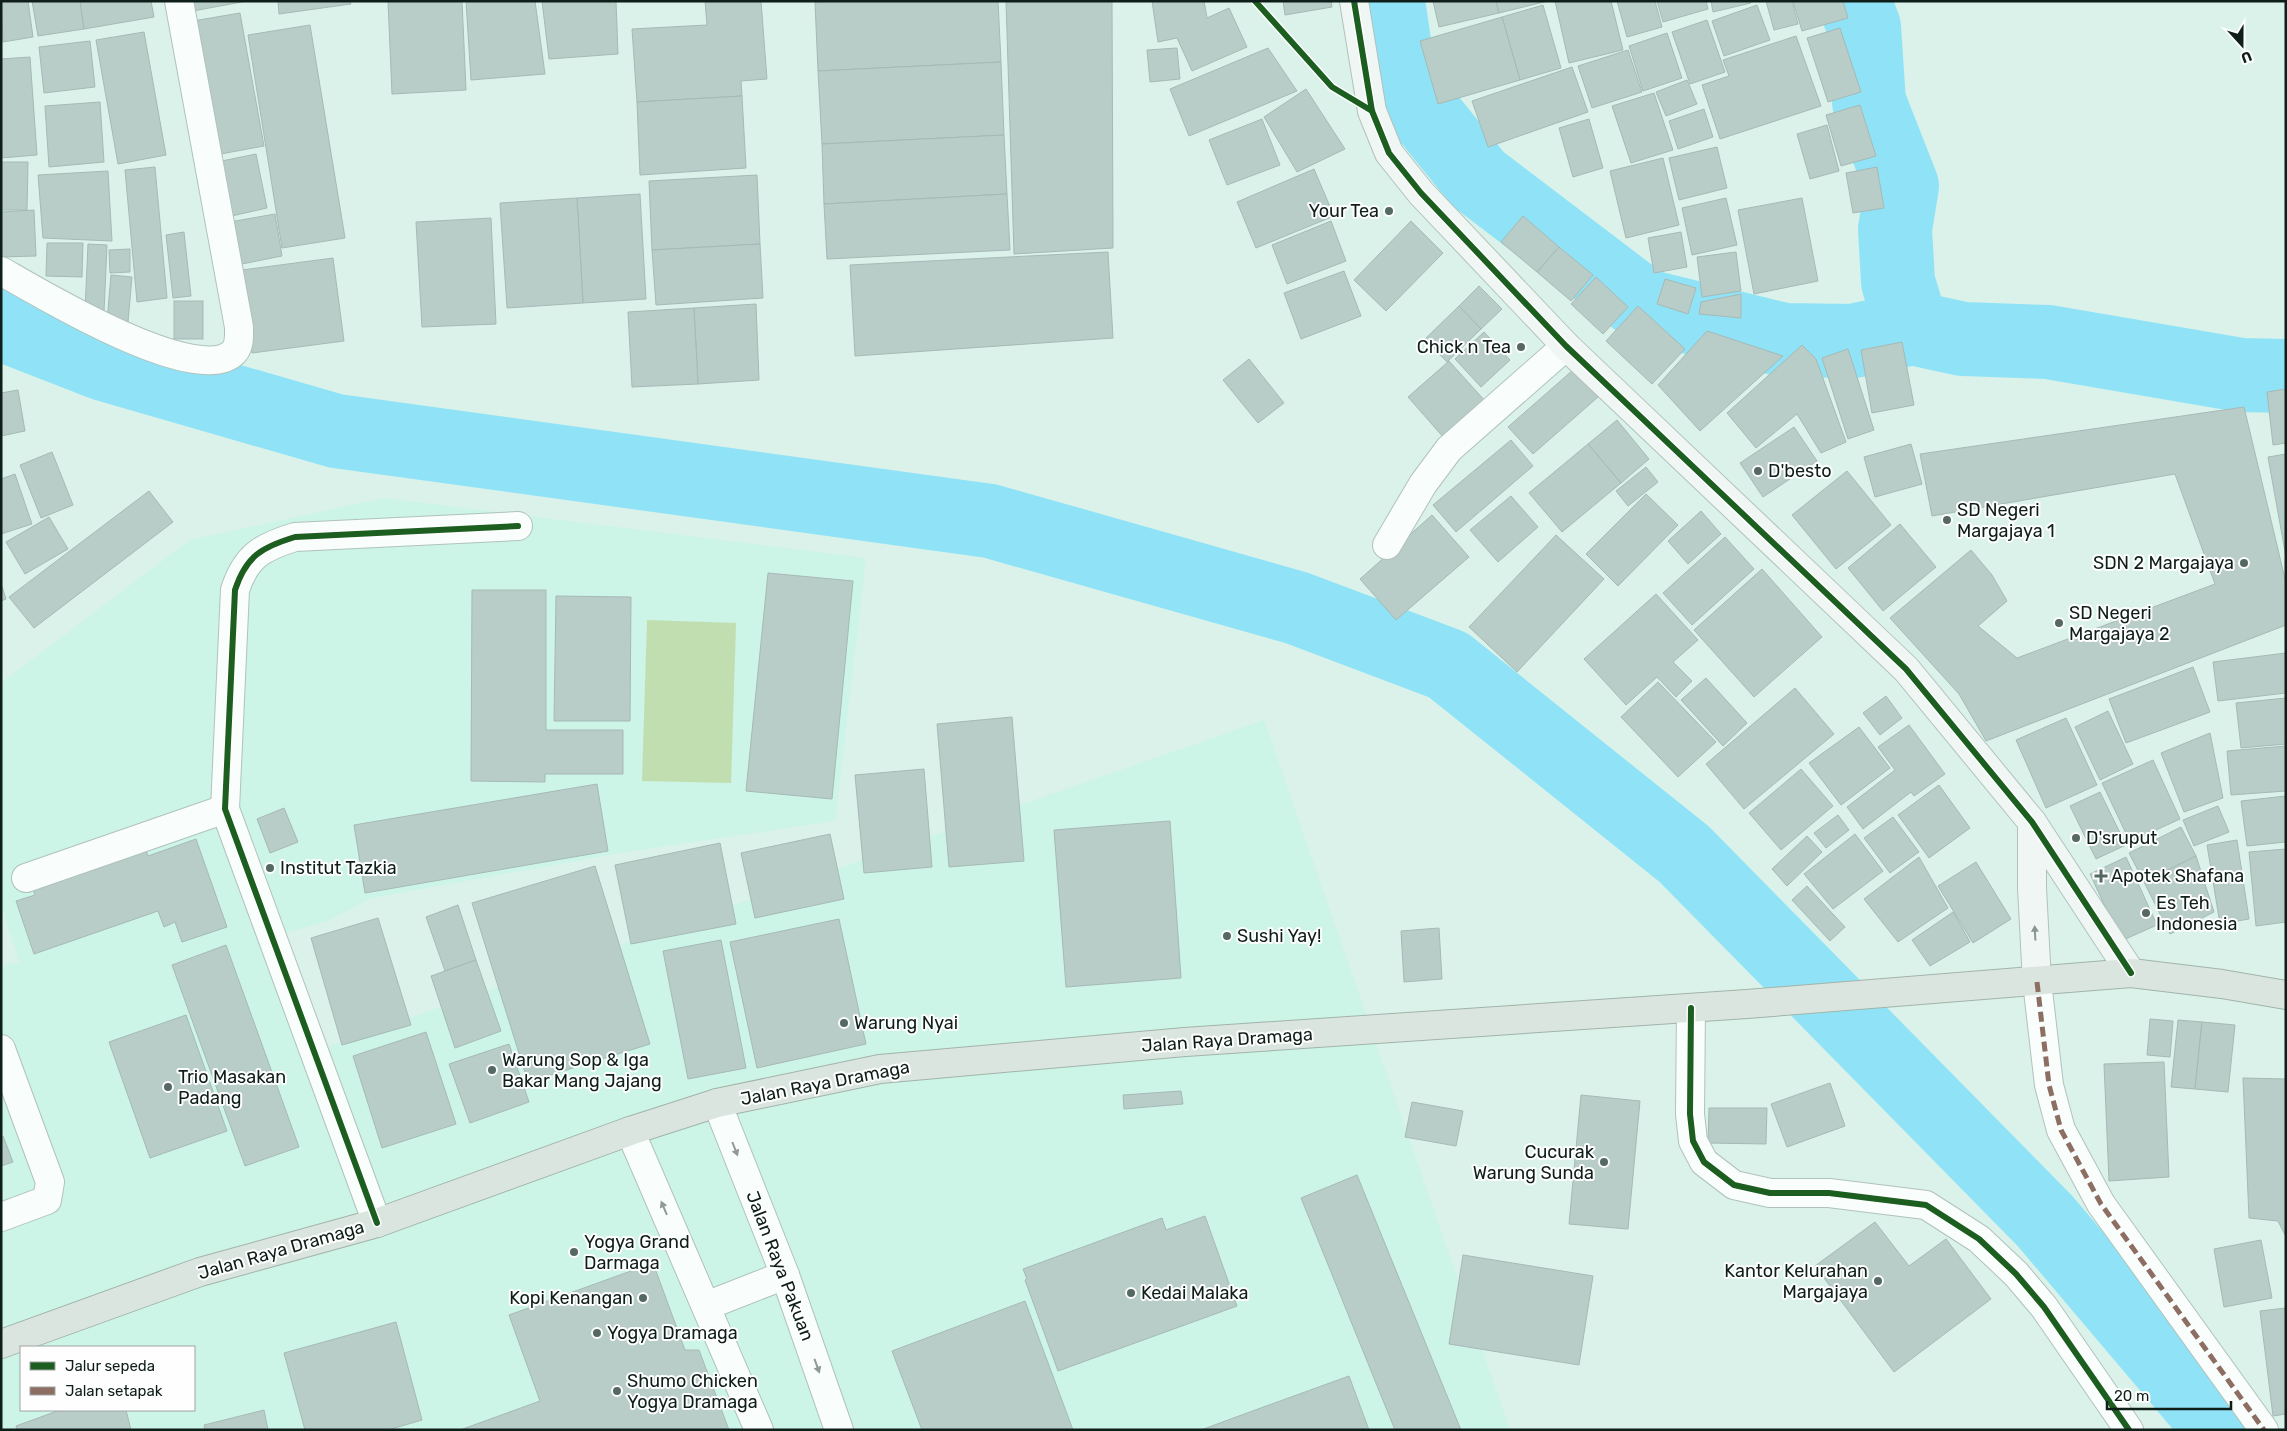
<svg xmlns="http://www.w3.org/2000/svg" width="2287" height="1431" font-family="Rubik,sans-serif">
<rect width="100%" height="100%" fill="#daf2ea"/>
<path fill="#ccf4e7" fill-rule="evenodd" d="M384,498L866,558L835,821L620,853L371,898L329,920L264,940L304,1055L1264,720L1510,1430H1V966L20,962L1,906V683L190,540ZM21,1347H194V1410H21Z"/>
<path fill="#c1deb1" d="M647,620L736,623L731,783L642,781Z"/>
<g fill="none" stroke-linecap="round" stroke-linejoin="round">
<g stroke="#90e3f7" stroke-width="74">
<path d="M1388,1L1400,83L1478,179L1645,306L1784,340L1853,341L1912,328"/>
<path d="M1854,1L1864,27L1869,102L1902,186L1895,229L1898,282L1912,328L1963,339L2048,342L2241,375L2286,376"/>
<path d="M1,324L104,364L336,431L990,521L1297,608L1448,665L1684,854L2045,1221L2222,1430"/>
</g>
</g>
<g fill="#b8ccc8" stroke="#a6b9b6">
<path d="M1,1H28L33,37L3,42Z"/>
<path d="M32,1H80L84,29L38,36Z"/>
<path d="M80,1H151L154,17L84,29Z"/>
<path d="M192,1H247L193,11Z"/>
<path d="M278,1H350L351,4L279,14Z"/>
<path d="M388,1H462L466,90L392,94Z"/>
<path d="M466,1H535L545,74L471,80Z"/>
<path d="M542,1H616L618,54L549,59Z"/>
<path d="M705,1H761L767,79L741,81L742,96L637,102L632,29L707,25Z"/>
<path d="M833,1H998L1001,62L818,71L815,2Z"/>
<path d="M1006,1H1112L1113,248L1014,254Z"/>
<path d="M1152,1H1204L1207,18L1229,8L1247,47L1192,71L1177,38L1158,42Z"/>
<path d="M1283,1H1331L1332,7L1285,15Z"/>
<path d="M1433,1H1496L1499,13L1439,27Z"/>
<path d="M1496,1H1548L1499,13Z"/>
<path d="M1555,1H1611L1623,50L1569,63Z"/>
<path d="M1617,1H1655L1662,27L1627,37Z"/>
<path d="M1657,1H1706L1708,9L1663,22Z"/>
<path d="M1711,1H1750L1751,3L1713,12Z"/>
<path d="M1766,1H1792L1798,24L1774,30Z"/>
<path d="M1793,1H1843L1848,18L1802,31Z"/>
<path d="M1543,5L1561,68L1520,80L1502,17Z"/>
<path d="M1757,5L1770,40L1724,56L1712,21Z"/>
<path d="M240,13L264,146L210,156L187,22Z"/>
<path d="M1502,17L1520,80L1438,104L1420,41Z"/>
<path d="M1707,20L1725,72L1690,84L1672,32Z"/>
<path d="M310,25L345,238L282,248L248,35Z"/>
<path d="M1840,28L1861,92L1828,102L1807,38Z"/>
<path d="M144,32L166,155L118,164L96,40Z"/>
<path d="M1667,33L1682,78L1643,91L1629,46Z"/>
<path d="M1796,36L1821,106L1720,139L1702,85L1729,76L1723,60Z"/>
<path d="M90,41L95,87L44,93L39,47Z"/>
<path d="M1177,48L1180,79L1150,82L1147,50Z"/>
<path d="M1268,48L1297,91L1189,136L1170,89Z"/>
<path d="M1628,50L1642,92L1592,108L1578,66Z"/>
<path d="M30,57L37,155L1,158V59Z"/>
<path d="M1001,62L1004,135L822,144L818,71Z"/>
<path d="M1572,67L1588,112L1488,147L1472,101Z"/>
<path d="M1687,80L1697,104L1666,116L1656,92Z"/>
<path d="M1306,89L1345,149L1297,172L1264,117Z"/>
<path d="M1654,93L1673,150L1631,163L1612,106Z"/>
<path d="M742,96L746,168L640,175L637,102Z"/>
<path d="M100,102L104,162L49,167L45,106Z"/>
<path d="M1860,105L1876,156L1841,166L1826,115Z"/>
<path d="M1704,109L1713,137L1678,149L1669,121Z"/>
<path d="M1262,119L1280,165L1227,185L1209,140Z"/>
<path d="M1589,119L1603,168L1573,177L1559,128Z"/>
<path d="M1827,125L1839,171L1810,179L1797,134Z"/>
<path d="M1004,135L1007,194L824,204L822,144Z"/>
<path d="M1717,147L1727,188L1679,200L1669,158Z"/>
<path d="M256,154L267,208L223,218L212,163Z"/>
<path d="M1663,158L1679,225L1626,238L1610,171Z"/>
<path d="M1,162H28L27,210H1Z"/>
<path d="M155,167L167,298L137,302L125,170Z"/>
<path d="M1877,167L1884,208L1853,213L1846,173Z"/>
<path d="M1314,169L1334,216L1256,248L1237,202Z"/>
<path d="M108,171L112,241L43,238L38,175Z"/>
<path d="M757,175L760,244L652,250L649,181Z"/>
<path d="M640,194L646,299L583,303L577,198Z"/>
<path d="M1007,194L1010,250L827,259L824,204Z"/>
<path d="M577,198L583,303L507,308L500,203Z"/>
<path d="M1726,198L1737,245L1692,255L1682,208Z"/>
<path d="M1802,198L1818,281L1754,294L1738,210Z"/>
<path d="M34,210L36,256L1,257V212Z"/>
<path d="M275,214L282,256L232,266L224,223Z"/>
<path d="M1523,216L1559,247L1537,272L1501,242Z"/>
<path d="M491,218L496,324L422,327L416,222Z"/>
<path d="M1331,221L1346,261L1287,284L1272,245Z"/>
<path d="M1411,221L1443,253L1386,311L1354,280Z"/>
<path d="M184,232L191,296L173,298L166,235Z"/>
<path d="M1681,232L1687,267L1654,273L1648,238Z"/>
<path d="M47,243H83L82,277L46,276Z"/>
<path d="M88,244L107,245L104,312L85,311Z"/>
<path d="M760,244L763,298L656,305L652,250Z"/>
<path d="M1559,247L1593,275L1571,301L1537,272Z"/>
<path d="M130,249V272L110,273L109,250Z"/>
<path d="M1108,252L1113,338L855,356L850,265Z"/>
<path d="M1736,252L1741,291L1702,297L1697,257Z"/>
<path d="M333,258L344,341L252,353L242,270Z"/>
<path d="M1344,271L1361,316L1301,339L1284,293Z"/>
<path d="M111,275L132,277L128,322L107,321Z"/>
<path d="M1596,277L1628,307L1603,334L1571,304Z"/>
<path d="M1665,279L1696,288L1688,314L1657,304Z"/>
<path d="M1479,286L1502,309L1481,329L1459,306Z"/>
<path d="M1741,294V318L1699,314L1701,302Z"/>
<rect x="174" y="301" width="29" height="38"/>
<path d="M756,304L759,380L698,384L694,308Z"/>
<path d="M1459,306L1481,329L1447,362L1425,339Z"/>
<path d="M1638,306L1685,349L1652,384L1606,341Z"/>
<path d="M694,308L698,384L632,387L628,312Z"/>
<path d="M1707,331L1783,356L1700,431L1658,385Z"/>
<path d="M1484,332L1510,360L1481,387L1455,359Z"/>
<path d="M1902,342L1914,405L1872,413L1861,350Z"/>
<path d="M1802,345L1816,359L1846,442L1821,453L1797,414L1756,448L1727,413Z"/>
<path d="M1848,349L1874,430L1848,439L1822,358Z"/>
<path d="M1249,359L1284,403L1258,423L1223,380Z"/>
<path d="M1449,361L1486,402L1444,438L1408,397Z"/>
<path d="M1573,370L1598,397L1533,454L1508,427Z"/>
<path d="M2286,389V443L2273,445L2267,392Z"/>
<path d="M18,390L25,431L1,436V393Z"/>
<path d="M2244,407L2286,583V625L1986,741L1959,694L1890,618L1971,550L1992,575L2007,601L1978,626L2017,658L2215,584L2175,474L1932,516L1920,454Z"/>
<path d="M1617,420L1649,459L1621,483L1588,444Z"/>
<path d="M1794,427L1817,461L1763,497L1740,463Z"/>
<path d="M1511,440L1533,466L1456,532L1433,505Z"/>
<path d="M1588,444L1621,483L1562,532L1529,493Z"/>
<path d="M1911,444L1922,484L1875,497L1864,457Z"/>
<path d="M52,452L73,505L41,518L20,465Z"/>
<path d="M2286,454V557L2268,457Z"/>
<path d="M1646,467L1658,482L1628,506L1616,491Z"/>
<path d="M1847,471L1891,525L1836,569L1792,515Z"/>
<path d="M15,474L32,524L1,534V479Z"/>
<path d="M149,491L173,522L34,628L9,597Z"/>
<path d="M1646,494L1678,525L1618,586L1586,554Z"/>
<path d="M1511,496L1538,527L1498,562L1470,530Z"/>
<path d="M1701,511L1721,534L1688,564L1668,541Z"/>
<path d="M1432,515L1469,557L1396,620L1360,579Z"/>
<path d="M49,517L68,549L25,574L6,542Z"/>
<path d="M1900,524L1936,567L1883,611L1848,568Z"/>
<path d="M1556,535L1604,579L1517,672L1469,627Z"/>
<path d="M1725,537L1754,569L1692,625L1663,593Z"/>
<path d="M1762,569L1822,637L1754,697L1694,630Z"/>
<path d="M768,573L853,581L832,799L746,791Z"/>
<path d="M1,583L6,599L1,601Z"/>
<path d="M472,590H546V730H623V774H545V782L471,781Z"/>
<path d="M1656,594L1698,640L1673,662L1692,681L1676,697L1657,677L1626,705L1584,659Z"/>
<path d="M556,596L631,597L630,721H554Z"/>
<path d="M2286,653V693L2218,701L2213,662Z"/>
<path d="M2193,667L2210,712L2126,743L2109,699Z"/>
<path d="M1706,678L1747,723L1723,746L1681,700Z"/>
<path d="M1658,682L1716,742L1678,777L1621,717Z"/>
<path d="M1795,688L1834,734L1744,809L1706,764Z"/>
<path d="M1886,696L1902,718L1880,735L1863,713Z"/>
<path d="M2286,698V744L2241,748L2236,703Z"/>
<path d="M2108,711L2133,764L2100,780L2075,727Z"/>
<path d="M1012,717L1024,861L949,867L937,724Z"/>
<path d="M2066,718L2097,785L2046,808L2016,740Z"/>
<path d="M1909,725L1945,774L1914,796L1911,792L1863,829L1847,807L1895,770L1878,747Z"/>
<path d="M1859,727L1890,768L1841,805L1809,763Z"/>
<path d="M2210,733L2223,798L2184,812L2161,753Z"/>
<path d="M2286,746V791L2231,795L2227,751Z"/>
<path d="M2153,760L2180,819L2130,842L2102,783Z"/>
<path d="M924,769L932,867L864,873L855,775Z"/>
<path d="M1801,769L1833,806L1781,850L1749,813Z"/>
<path d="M597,784L608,851L365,893L354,825Z"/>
<path d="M1939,785L1970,828L1929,858L1898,815Z"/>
<path d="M2100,792L2126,845L2096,859L2070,806Z"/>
<path d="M2286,796V842L2247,846L2241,801Z"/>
<path d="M2218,806L2229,832L2194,846L2183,820Z"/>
<path d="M284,808L298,842L270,853L257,819Z"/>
<path d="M1838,815L1849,830L1826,848L1814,833Z"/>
<path d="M1893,817L1919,852L1890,873L1864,838Z"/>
<path d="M1170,821L1181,978L1066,987L1054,830Z"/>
<path d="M2181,827L2196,856L2144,882L2129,853Z"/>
<path d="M830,834L844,899L755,918L741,853Z"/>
<path d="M1855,834L1883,871L1833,909L1804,874Z"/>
<path d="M1807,836L1822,852L1787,886L1772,869Z"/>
<path d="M142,839L148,856L196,839L227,927L182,942L175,922L164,927L158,911L34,954L16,901L35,895L29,878Z"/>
<path d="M2237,840L2249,919L2220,924L2207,845Z"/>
<path d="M720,843L736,924L631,944L615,865Z"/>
<path d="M2286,849V922L2256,926L2249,852Z"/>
<path d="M2196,856L2214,912L2170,934L2144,882Z"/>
<path d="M1919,857L1948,908L1898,942L1864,899Z"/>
<path d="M2126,857L2157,925L2121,941L2090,874Z"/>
<path d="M1976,862L2011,919L1973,943L1938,886Z"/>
<path d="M595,866L650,1044L528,1082L472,903Z"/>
<path d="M1807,886L1845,927L1830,941L1792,900Z"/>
<path d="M458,905L476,960L445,971L426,917Z"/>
<path d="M1953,912L1970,942L1930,966L1912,940Z"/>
<path d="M378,918L411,1025L342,1045L311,938Z"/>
<path d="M839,919L866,1044L757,1068L730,942Z"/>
<path d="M1439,928L1442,979L1404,982L1401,931Z"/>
<path d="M721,940L746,1068L688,1079L663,951Z"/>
<path d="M226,945L299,1147L245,1166L172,965Z"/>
<path d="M476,960L501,1031L455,1048L431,976Z"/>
<path d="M186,1015L227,1131L150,1158L109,1042Z"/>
<path d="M2150,1019L2173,1021L2170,1057L2147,1055Z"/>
<path d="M2178,1020L2202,1022L2195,1089L2171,1087Z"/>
<path d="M2202,1022L2235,1025L2228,1092L2195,1089Z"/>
<path d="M426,1032L456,1124L382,1148L353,1056Z"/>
<path d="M509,1044L529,1102L470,1123L449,1064Z"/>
<path d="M2164,1062L2169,1177L2109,1181L2104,1064Z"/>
<path d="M2243,1078L2286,1079V1237L2278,1221L2249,1218Z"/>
<path d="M1830,1083L1845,1126L1787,1147L1771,1104Z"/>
<path d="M1181,1091L1183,1104L1124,1109L1123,1095Z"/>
<path d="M1581,1095L1640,1101L1628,1229L1569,1224Z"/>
<path d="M1412,1102L1463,1111L1456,1146L1405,1137Z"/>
<path d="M1709,1108H1767L1766,1144L1708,1143Z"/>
<path d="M3,1136L13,1162L1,1166V1137Z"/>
<path d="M1357,1175L1461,1430H1395L1301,1198Z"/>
<path d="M1205,1216L1237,1306L1058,1371L1025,1280L1027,1279L1023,1269L1162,1218L1166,1230Z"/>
<path d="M1875,1222L1909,1266L1946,1239L1991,1299L1894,1372L1815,1266Z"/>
<path d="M2261,1240L2272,1298L2224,1307L2214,1249Z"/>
<path d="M1463,1255L1593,1276L1579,1365L1449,1344Z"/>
<path d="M653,1263L685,1350H699L729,1430H460L540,1401L509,1315Z"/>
<path d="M1025,1301L1073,1430H922L892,1351Z"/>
<path d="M2286,1308V1414L2273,1416L2260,1311Z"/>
<path d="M396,1322L422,1420L388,1430H305L284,1353Z"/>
<path d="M1349,1376L1369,1430H1201L1247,1413Z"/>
<path d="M60,1410H126L131,1430H17L16,1426Z"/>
<path d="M264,1410L268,1430H205L204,1425Z"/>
</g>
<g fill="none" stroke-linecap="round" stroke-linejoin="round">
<defs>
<g id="street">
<path d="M1,271C38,292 198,389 234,352C240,345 239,336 239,327L179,1"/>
<path d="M1387,545L1423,484L1449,449L1566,346"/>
<path d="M26,878L225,809"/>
<path d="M2037,982L2049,1085L2061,1130L2101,1204L2264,1430"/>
<path d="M1691,1008L1690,1114L1693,1141L1704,1162L1734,1185L1770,1193H1829L1926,1205L1979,1239L2016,1274L2044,1307L2129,1430"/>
<path d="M1,1049L50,1182L47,1200L1,1217"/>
<path d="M717,1103L785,1275L839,1430"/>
<path d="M630,1131L759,1430"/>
<path d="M377,1223L225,809L235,590C246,556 262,547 295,537L518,526"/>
<path d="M706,1306L785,1275"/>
</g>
<g id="secondary">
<path d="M1354,1L1372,111L1389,153L1421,193L1566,346L1906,669L2032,822L2131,973"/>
<path d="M2032,822V888L2037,982"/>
</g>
<path id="highway" d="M1,1344L200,1272L377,1223L630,1131L717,1103L880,1069L1185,1042L1747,1004L2131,973L2222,984L2286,995"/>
</defs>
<use href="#street" stroke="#b0c2bc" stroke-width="30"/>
<use href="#secondary" stroke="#b0c2bc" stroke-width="30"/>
<use href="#highway" stroke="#a1b4aa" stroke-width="30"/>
<use href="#street" stroke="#f9fdfc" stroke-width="28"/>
<use href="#secondary" stroke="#f0f6f3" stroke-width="28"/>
<use href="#highway" stroke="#dbe5df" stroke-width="28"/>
<path stroke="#8d6e63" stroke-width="5" stroke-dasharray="10 5" stroke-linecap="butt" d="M2037,982L2049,1085L2061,1130L2101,1204L2264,1430"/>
<defs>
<g id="cycleway">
<path d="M1255,1L1332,87L1372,111"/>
<path d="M1354,1L1372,111L1389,153L1421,193L1566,346L1906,669L2032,822L2131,973"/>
<path d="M1691,1008L1690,1114L1693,1141L1704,1162L1734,1185L1770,1193H1829L1926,1205L1979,1239L2016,1274L2044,1307L2129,1430"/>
<path d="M377,1223L225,809L235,590C246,556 262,547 295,537L518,526"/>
</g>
</defs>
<use href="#cycleway" stroke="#fefefe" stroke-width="9"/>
<use href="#cycleway" stroke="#1b5e20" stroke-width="6"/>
</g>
<defs><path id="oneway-solid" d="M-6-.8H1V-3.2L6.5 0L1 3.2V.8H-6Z" transform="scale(1.25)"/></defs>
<use fill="#8a9591" href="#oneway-solid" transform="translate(2035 933) rotate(-93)"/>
<g fill="#8f9996">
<use href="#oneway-solid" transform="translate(735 1149) rotate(69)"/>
<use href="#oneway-solid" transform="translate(664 1208) rotate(-113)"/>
<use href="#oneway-solid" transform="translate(817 1366) rotate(70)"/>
</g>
<g fill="#556862" stroke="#fefefe" stroke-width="2">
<circle cx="1389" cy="211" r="5"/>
<circle cx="1521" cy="347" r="5"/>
<circle cx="1758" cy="471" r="5"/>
<circle cx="1947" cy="520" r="5"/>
<circle cx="2244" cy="563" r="5"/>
<circle cx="2059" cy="623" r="5"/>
<circle cx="2076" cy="838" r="5"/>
<circle cx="270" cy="868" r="5"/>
<path d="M2098.5 868.5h5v5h5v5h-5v5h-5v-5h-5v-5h5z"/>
<circle cx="2146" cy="913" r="5"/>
<circle cx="1227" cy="936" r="5"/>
<circle cx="844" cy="1023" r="5"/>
<circle cx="492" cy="1070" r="5"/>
<circle cx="168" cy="1087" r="5"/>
<circle cx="1604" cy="1162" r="5"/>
<circle cx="574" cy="1252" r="5"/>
<circle cx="1878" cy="1281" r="5"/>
<circle cx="1131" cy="1293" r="5"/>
<circle cx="643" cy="1298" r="5"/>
<circle cx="597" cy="1333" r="5"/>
<circle cx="617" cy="1391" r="5"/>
</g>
<g text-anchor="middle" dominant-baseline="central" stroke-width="4" stroke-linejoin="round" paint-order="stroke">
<g font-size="18" fill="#0e1e19" stroke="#fefefe" text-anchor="start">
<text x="1379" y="211" text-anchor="end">Your Tea</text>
<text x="1511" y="347" text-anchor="end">Chick n Tea</text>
<text x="1768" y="471">D'besto</text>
<text x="1957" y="510">SD Negeri<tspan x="1957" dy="21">Margajaya 1</tspan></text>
<text x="2234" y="563" text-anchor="end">SDN 2 Margajaya</text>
<text x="2069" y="613">SD Negeri<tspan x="2069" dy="21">Margajaya 2</tspan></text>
<text x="2086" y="838">D'sruput</text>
<text x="280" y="868">Institut Tazkia</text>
<text x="2111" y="876">Apotek Shafana</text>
<text x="2156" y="903">Es Teh<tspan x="2156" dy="21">Indonesia</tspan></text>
<text x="1237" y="936">Sushi Yay!</text>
<text x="854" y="1023">Warung Nyai</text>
<text x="502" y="1060">Warung Sop &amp; Iga<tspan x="502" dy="21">Bakar Mang Jajang</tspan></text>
<text x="178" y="1077">Trio Masakan<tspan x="178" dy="21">Padang</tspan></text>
<text x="1594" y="1152" text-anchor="end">Cucurak<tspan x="1594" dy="21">Warung Sunda</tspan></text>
<text x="584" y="1242">Yogya Grand<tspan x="584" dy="21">Darmaga</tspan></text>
<text x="1868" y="1271" text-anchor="end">Kantor Kelurahan<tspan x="1868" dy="21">Margajaya</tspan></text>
<text x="1141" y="1293">Kedai Malaka</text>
<text x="633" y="1298" text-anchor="end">Kopi Kenangan</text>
<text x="607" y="1333">Yogya Dramaga</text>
<text x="627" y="1381">Shumo Chicken<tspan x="627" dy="21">Yogya Dramaga</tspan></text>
</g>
<g font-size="18" fill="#0e1e19" stroke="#fefefe">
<text transform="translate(1227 1040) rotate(-4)">Jalan Raya Dramaga</text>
<text transform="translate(825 1083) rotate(-11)">Jalan Raya Dramaga</text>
<text transform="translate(281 1250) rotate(-16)">Jalan Raya Dramaga</text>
<text transform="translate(780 1266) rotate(69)">Jalan Raya Pakuan</text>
</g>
</g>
<rect width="2287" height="1431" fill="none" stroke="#0e1e19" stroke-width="5"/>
<rect x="20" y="1346" width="175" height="65" fill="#fefefe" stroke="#9ea4a2"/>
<rect x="30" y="1362" width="25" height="8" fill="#1b5e20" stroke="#9ea4a2"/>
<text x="65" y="1371" font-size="15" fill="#0e1e19">Jalur sepeda</text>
<rect x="30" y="1387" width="25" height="8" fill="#8d6e63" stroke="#9ea4a2"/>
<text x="65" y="1396" font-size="15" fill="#0e1e19">Jalan setapak</text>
<g transform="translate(2242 45) rotate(159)" stroke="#fefefe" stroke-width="4" paint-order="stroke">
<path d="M0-4L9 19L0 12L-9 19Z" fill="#0e1e19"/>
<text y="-8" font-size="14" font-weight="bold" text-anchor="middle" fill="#0e1e19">U</text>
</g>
<path d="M2107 1401v8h124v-8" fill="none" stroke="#0e1e19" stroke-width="2.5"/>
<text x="2114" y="1401" font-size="15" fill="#0e1e19" stroke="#fefefe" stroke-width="4" paint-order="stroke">20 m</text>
</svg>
